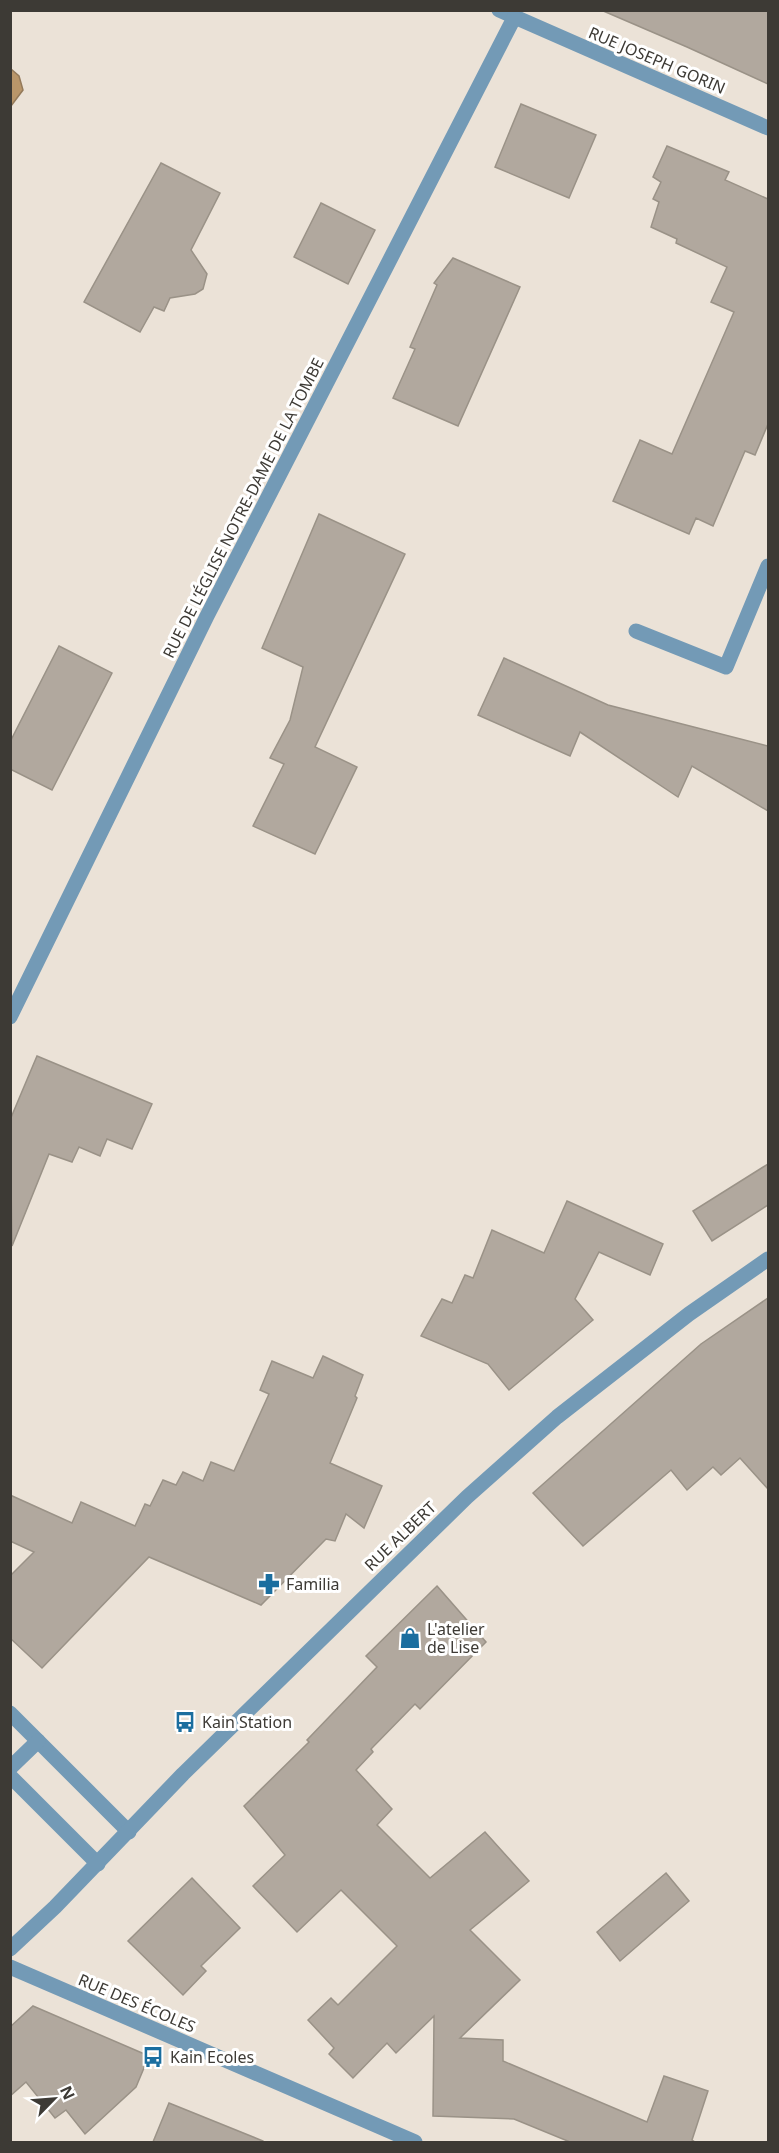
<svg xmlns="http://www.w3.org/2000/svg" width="779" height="2153" font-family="'Noto Sans',sans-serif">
<rect width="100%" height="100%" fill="#ebe2d7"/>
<path fill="#b9966a" stroke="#947a5a" stroke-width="1.5" d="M11,69L19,76L23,90L11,106Z"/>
<g fill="#b1a89e" stroke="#9a9287" stroke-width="1.5">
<path d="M601,10H768V84L687,47Z"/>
<path d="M521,104L596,135L569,198L495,167Z"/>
<path d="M667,146L729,172L725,180L768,199V424L755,455L745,451L713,526L696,518L689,534L613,501L640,440L672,454L734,312L711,302L727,267L676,243L677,239L651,227L659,202L653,199L661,182L653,177Z"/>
<path d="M161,163L220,193L191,250L207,274L203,289L195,294L170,298L164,311L154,307L140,332L84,302Z"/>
<path d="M321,203L375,230L348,284L294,257Z"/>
<path d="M453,258L520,287L458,426L393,398L415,349L410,347L437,285L434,283Z"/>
<path d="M319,514L405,554L315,747L357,767L315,854L253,826L284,764L270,758L290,720L303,667L262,648Z"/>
<path d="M59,646L112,673L52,790L10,769V742Z"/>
<path d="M504,658L608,705L768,746V811L692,766L678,797L580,732L570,756L478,715Z"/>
<path d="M37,1056L152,1104L132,1149L107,1139L100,1156L79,1147L72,1162L49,1154L12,1246L10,1120Z"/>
<path d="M768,1164V1205L712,1241L693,1211Z"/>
<path d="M567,1201L663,1244L650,1275L599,1252L575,1299L593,1320L509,1390L488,1364L421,1336L442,1299L452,1303L465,1275L473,1278L492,1230L544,1253Z"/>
<path d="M768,1298V1489L740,1458L721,1475L713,1467L687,1490L671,1470L583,1546L533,1493L701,1344Z"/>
<path d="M323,1356L363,1375L355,1396L357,1398L330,1463L382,1486L364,1528L346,1514L335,1541L326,1539L261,1605L149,1557L42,1668L10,1638V1576L34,1552L10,1541V1495L72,1523L81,1502L135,1526L145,1504L150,1506L163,1480L176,1485L183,1472L203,1481L211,1462L234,1471L269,1394L260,1390L272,1361L313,1378Z"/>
<path d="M437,1586L486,1642L420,1709L415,1704L371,1749L373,1752L356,1770L392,1809L377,1825L430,1878L485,1832L529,1881L470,1930L520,1980L460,2038L503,2040V2061L647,2122L664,2076L708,2091L692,2140L695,2142H570L514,2119L433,2116L434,2016L396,2053L387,2043L353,2078L329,2054L334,2048L308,2020L331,1998L338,2005L397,1946L341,1890L297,1932L253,1886L285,1855L244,1806L309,1742L307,1740L377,1667L366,1656Z"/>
<path d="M666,1873L689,1901L620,1961L597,1932Z"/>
<path d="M192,1878L240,1928L201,1966L206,1971L183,1995L128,1941Z"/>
<path d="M33,2006L149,2056L136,2087L85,2134L66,2110L55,2118L26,2082L10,2096V2027Z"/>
<path d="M169,2103L263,2141V2142H153Z"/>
</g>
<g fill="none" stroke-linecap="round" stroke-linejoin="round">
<g stroke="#739ab6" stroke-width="15">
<path d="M499,10L768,128"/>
<path d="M636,631L726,667L768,566"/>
<path d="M10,1017L207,616L514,18"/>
<path d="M10,1713L129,1832"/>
<path d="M10,1768L38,1741"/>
<path d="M10,1776L98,1864"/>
<path d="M10,1949L55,1907L183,1774L467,1497L557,1417L689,1314L768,1259"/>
<path d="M10,1967L415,2142"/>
</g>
</g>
<defs>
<symbol id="pharmacy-bare" viewBox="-9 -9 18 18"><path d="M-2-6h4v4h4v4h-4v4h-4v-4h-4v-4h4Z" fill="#1b6e9f" stroke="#fff" stroke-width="2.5" paint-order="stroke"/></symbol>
<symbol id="shop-bare" viewBox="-9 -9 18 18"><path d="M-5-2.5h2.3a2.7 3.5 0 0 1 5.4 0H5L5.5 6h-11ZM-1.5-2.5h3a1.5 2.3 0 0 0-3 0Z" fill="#1b6e9f" stroke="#fff" stroke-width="2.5" paint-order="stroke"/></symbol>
<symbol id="bus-bare" viewBox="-9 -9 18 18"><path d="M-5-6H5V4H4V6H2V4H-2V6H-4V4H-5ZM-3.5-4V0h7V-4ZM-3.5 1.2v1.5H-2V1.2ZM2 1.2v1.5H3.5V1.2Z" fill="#1b6e9f" stroke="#fff" stroke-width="2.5" paint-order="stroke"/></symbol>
</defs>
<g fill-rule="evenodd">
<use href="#pharmacy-bare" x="254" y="1569" width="30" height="30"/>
<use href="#shop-bare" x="395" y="1623" width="30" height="30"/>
<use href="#bus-bare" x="170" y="1707" width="30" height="30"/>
<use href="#bus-bare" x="138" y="2042" width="30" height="30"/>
</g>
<g text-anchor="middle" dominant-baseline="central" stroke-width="6" stroke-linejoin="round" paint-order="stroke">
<g font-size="16" fill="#3d3a35" stroke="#fff">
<text transform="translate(657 60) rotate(23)">RUE JOSEPH GORIN</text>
<text transform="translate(243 508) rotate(-63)">RUE DE L’ÉGLISE NOTRE-DAME DE LA TOMBE</text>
<text transform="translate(400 1536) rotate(-44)">RUE ALBERT</text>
<text transform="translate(137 2003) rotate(23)">RUE DES ÉCOLES</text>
</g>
<g font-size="16" fill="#3d3a35" stroke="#fff" text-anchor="start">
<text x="286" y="1584">Familia</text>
<text x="427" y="1629">L'atelier<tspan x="427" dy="18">de Lise</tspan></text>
<text x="202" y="1722">Kain Station</text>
<text x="170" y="2057">Kain Ecoles</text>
</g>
</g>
<rect width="779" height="2153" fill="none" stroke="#3d3a35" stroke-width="24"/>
<g transform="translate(54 2099) rotate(65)" stroke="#ffffff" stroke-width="4.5" paint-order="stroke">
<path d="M0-4.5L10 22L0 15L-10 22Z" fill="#3d3a35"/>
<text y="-9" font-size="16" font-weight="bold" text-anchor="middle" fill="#3d3a35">N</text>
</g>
</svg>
